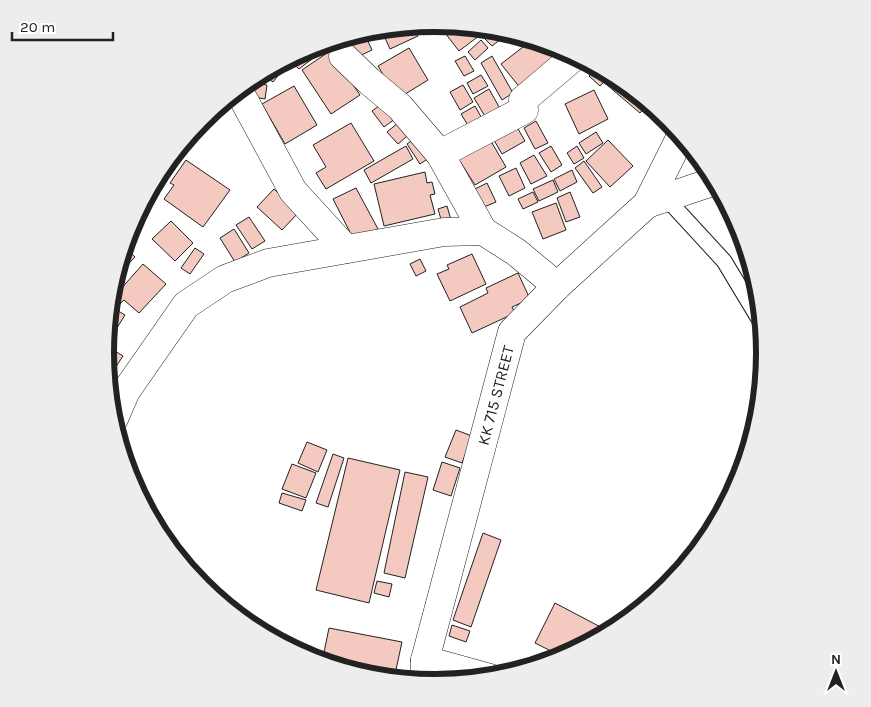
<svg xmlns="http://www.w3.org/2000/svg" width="871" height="707" font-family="Karla,sans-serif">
<rect width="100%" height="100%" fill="#fff"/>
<g fill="#f3c9c0" stroke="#222">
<path d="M438,24L488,29L459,51Z"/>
<path d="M413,26L418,36L390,49L381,29Z"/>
<path d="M492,29L503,31L506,35L492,46L483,37Z"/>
<path d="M365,35L372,50L353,59L346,44Z"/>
<path d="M481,40L488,48L475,60L468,52Z"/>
<path d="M532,40L546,44L562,64L525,94L501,64Z"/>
<path d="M322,45L325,49L299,69L292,62L285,68L281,64L310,49Z"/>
<path d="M409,48L428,80L397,99L378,66Z"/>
<path d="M330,51L360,95L331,114L302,70Z"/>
<path d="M465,56L474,71L464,76L455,61Z"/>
<path d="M492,56L513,93L502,100L481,63Z"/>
<path d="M577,57L593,66L588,72L574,61Z"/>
<path d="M596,67L610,75L600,86L589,76Z"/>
<path d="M274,68L281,72L273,82L262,74Z"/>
<path d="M481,75L488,86L473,94L467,83Z"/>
<path d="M614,77L648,103L640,113L607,85Z"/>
<path d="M250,82L267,85L265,99L248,96Z"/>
<path d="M463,85L473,102L460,110L450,92Z"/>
<path d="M294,86L317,125L285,144L262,104Z"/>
<path d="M489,89L503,114L489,123L474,98Z"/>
<path d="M594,90L608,119L579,134L565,104Z"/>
<path d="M387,100L399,116L384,127L372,111Z"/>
<path d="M475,106L485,124L472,132L461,114Z"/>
<path d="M404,118L414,130L398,144L387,132Z"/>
<path d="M536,121L548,143L535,149L524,128Z"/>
<path d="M514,122L525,141L502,154L491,135Z"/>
<path d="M351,123L374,161L326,189L316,173L326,167L313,145Z"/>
<path d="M596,132L603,143L586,154L579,143Z"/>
<path d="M418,136L432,156L420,164L407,144Z"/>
<path d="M488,136L506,167L475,185L456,155Z"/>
<path d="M608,140L633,166L610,187L586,161Z"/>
<path d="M406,146L413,159L371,183L364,170Z"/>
<path d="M551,146L562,165L551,172L539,153Z"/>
<path d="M577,146L584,158L574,164L567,153Z"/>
<path d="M534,155L547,176L531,184L520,163Z"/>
<path d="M186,160L230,190L203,227L164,199L174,185L170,183Z"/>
<path d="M584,161L602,187L593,193L575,168Z"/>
<path d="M516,168L525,188L509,196L499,176Z"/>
<path d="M572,170L577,182L560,191L554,179Z"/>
<path d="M425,172L427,183L432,182L435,194L430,195L435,214L384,226L374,184Z"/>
<path d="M553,180L558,192L539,201L533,189Z"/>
<path d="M487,183L496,202L484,207L475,189Z"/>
<path d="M356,188L378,229L355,242L333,199Z"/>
<path d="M274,189L299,212L282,230L257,207Z"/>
<path d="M533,192L538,202L523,209L518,199Z"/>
<path d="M570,192L580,217L566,222L557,198Z"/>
<path d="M556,203L566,230L543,239L532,212Z"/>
<path d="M447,206L451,220L442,223L438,209Z"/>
<path d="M249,217L265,241L252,249L236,225Z"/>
<path d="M171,221L193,243L175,261L152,239Z"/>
<path d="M234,229L249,253L235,262L220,238Z"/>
<path d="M125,247L135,257L116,277Z"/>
<path d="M195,248L204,254L190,274L181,268Z"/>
<path d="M472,254L486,284L450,301L437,274L449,269L447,265Z"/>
<path d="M420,259L426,271L416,276L410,264Z"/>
<path d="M143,264L166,284L139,313L124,300L117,307L111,302V300Z"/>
<path d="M518,273L530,299L512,307L515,313L472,333L460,307L488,293L486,288Z"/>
<path d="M110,306L125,315L107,344Z"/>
<path d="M107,346L123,356L108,379L106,353Z"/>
<path d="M456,430L472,436L462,463L445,457Z"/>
<path d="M307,442L327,450L318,472L298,463Z"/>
<path d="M333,454L344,458L328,507L316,503Z"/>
<path d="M348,458L400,470L369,603L316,590Z"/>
<path d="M442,462L460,468L451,496L433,490Z"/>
<path d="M292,464L316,473L306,498L282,489Z"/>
<path d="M405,472L428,477L405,578L384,573Z"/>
<path d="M282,493L306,500L302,511L279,503Z"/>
<path d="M483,533L501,540L471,627L453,620Z"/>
<path d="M377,581L392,584L389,597L374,593Z"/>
<path d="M555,603L610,632L563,657L535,643Z"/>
<path d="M452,625L470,631L466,642L449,636Z"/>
<path d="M329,628L402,642L394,679L371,677L322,662Z"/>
</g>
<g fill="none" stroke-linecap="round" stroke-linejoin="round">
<defs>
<path id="lane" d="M666,198L724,261L762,324"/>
<g id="street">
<path d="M343,56L369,81L400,107L440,154L483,231"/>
<path d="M239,91L293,191L346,249"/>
<path d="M440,154L524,110L523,100L575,56"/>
<path d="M647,204L715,181"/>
<path d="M113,421L126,391L186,305L225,279L268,263L444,232L483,231L516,252L557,286"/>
<path d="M425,660L490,678"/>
<path id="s1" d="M424,682L425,660L512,332L557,286L647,204L681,136"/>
</g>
</defs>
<use href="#lane" stroke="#222" stroke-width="17"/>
<use href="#street" stroke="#222" stroke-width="29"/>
<use href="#lane" stroke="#fff" stroke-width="15"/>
<use href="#street" stroke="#fff" stroke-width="28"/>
</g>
<g text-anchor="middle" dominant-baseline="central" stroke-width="4" stroke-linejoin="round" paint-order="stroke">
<g font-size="16" fill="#222" stroke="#fff">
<text stroke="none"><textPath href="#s1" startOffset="296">KK 715 STREET</textPath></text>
</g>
</g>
<path d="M0 0H871V707H0ZM114 353a321 321 0 1 1 642 0a321 321 0 1 1-642 0Z" fill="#ededed" fill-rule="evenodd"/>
<path fill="none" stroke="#222" stroke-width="6" d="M114 353a321 321 0 1 1 642 0a321 321 0 1 1-642 0Z"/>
<g transform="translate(836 672)" stroke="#ffffff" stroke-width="4" paint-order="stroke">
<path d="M0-4L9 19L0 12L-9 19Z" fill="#222222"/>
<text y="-8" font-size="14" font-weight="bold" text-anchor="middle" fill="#222222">N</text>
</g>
<path d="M12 32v8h101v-8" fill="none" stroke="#222222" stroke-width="2.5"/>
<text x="20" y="32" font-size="15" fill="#222222" stroke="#ffffff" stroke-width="4" paint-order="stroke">20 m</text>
</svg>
